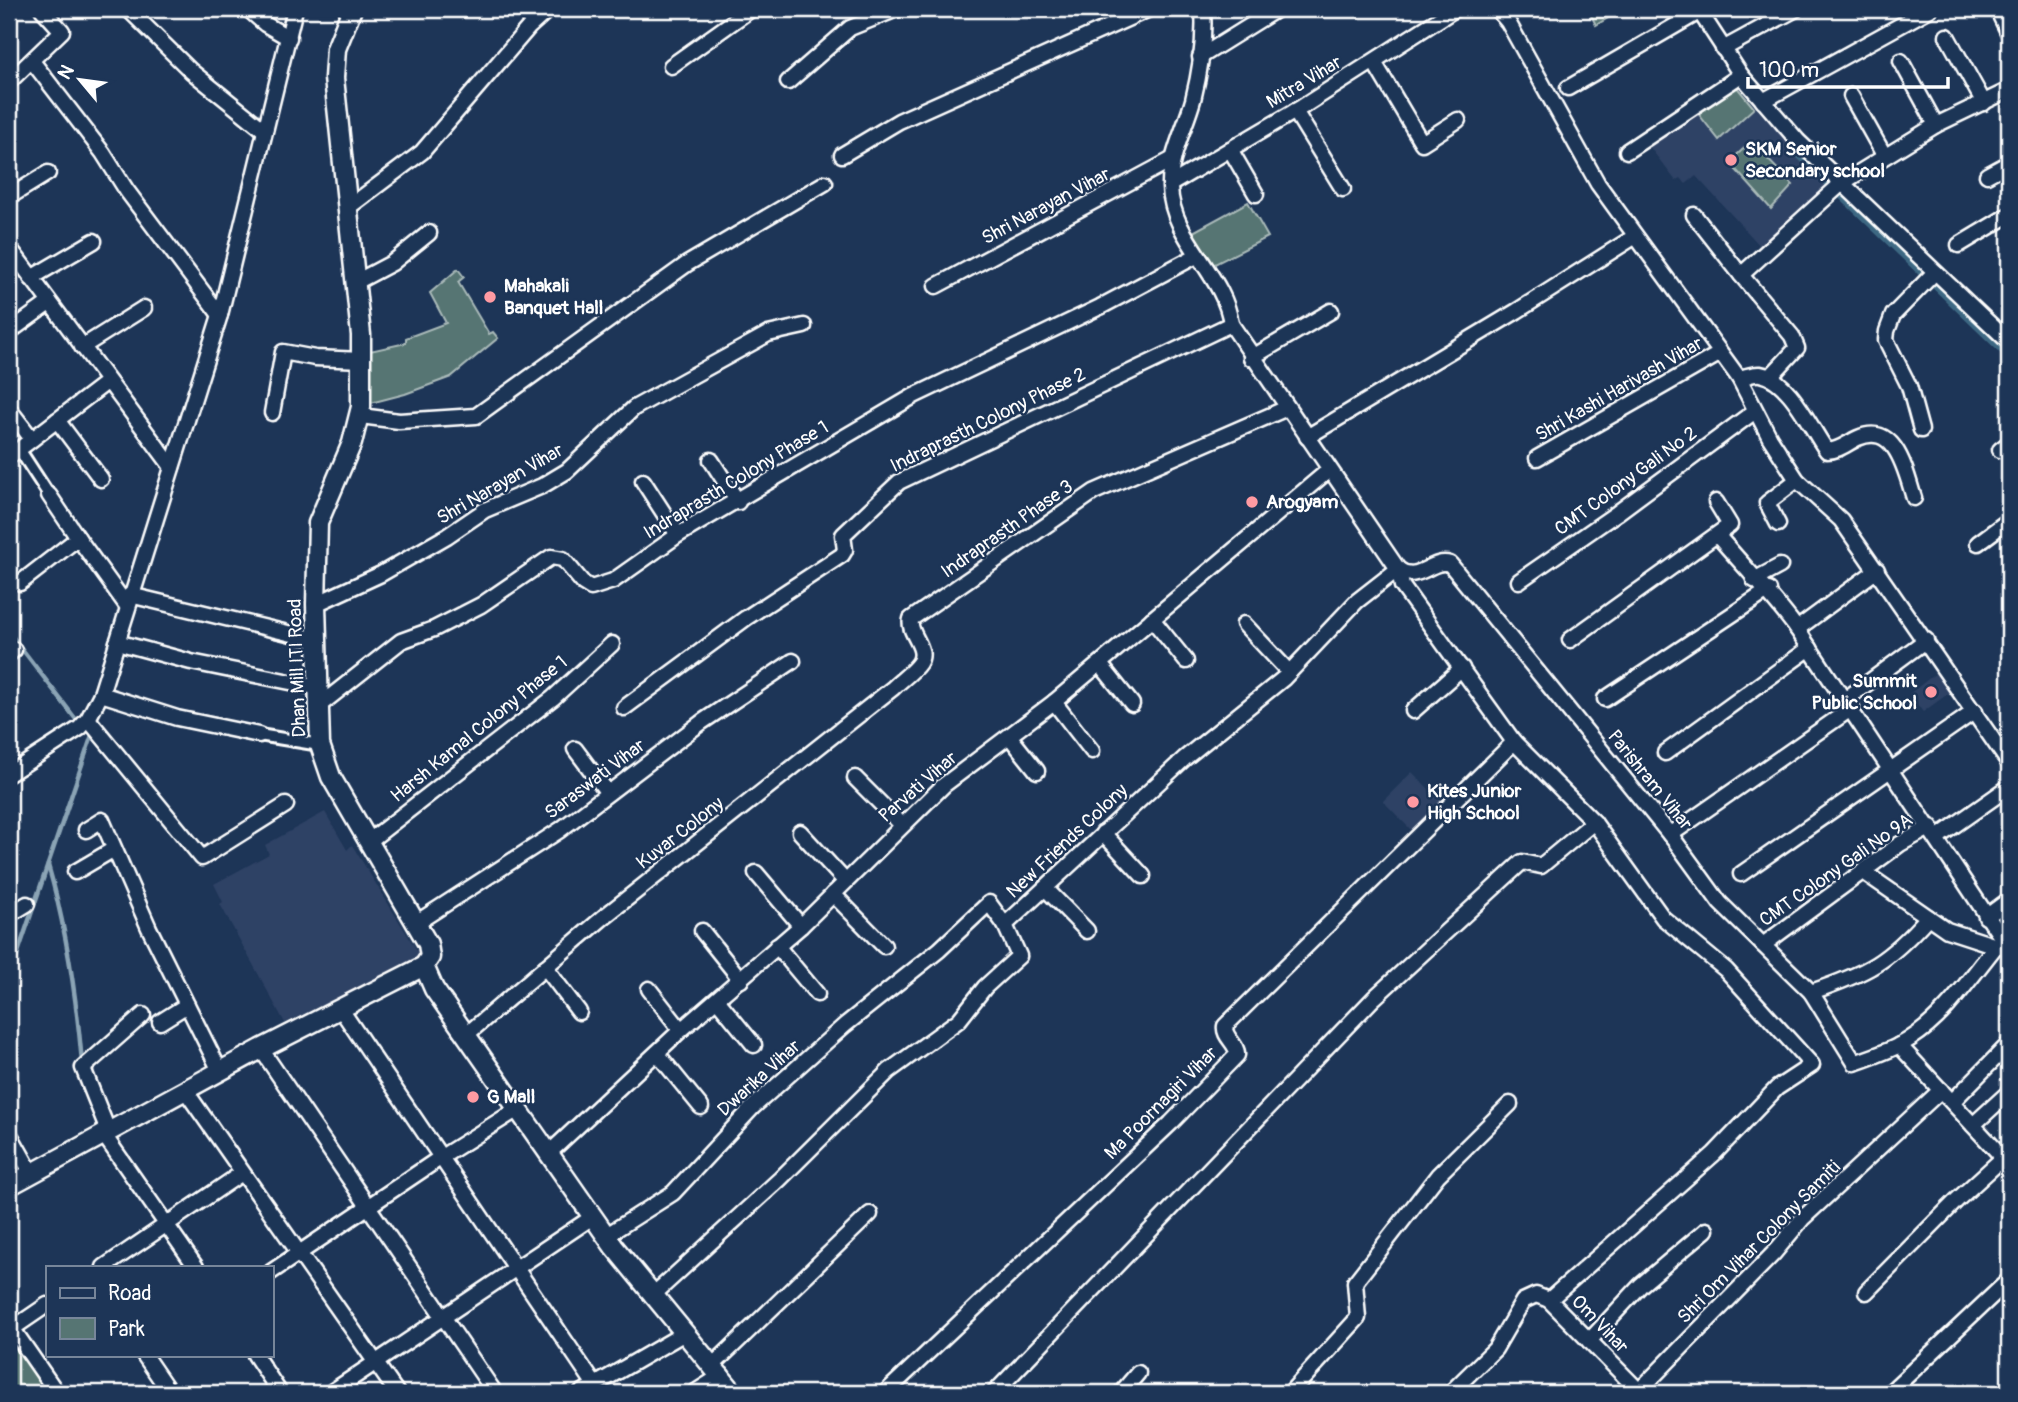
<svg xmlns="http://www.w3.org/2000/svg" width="2018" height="1402" font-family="Pangolin,sans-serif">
<rect width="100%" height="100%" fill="#1d3557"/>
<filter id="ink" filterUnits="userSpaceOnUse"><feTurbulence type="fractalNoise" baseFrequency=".0143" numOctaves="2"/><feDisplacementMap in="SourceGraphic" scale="14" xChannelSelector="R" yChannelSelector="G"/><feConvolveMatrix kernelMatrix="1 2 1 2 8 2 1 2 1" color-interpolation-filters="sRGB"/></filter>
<g filter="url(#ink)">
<g fill="#2f4265">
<path d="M1736,86L1829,188L1763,249L1696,176L1686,184L1681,178L1676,181L1648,145Z"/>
<path d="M1940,670L1953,690L1923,712L1909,694Z"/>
<path d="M1412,772L1443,803L1413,832L1383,801Z"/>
<path d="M325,812L347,850L352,845L421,957L285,1023L220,904L223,902L214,884L269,854L265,845Z"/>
</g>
<g fill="#567573" stroke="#aabab9" stroke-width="2">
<path d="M1588,9H1623L1596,25Z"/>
<path d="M1736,86L1754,108L1719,140L1697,112Z"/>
<path d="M1751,142L1793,185L1771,209L1729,162Z"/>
<path d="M1248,202L1268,237L1209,267L1193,232Z"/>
<path d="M458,269L464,277L458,282L489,334L493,332L498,338L451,377L405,394L367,404L370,351L406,343V338L446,323L430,293Z"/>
<path d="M13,1341L50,1393H9V1344Z"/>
</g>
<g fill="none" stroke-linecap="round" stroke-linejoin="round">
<g stroke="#8ba4b5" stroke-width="4.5">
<path d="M236,277L244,244"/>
<path d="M9,632L78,722"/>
<path d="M48,865C67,930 76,994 82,1062"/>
<path d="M9,979L93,732"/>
</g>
<path stroke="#3d6883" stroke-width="14" d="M1802,153L2009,352"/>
<defs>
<g id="pedestrian">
<path d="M19,449L49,495"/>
<path d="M259,735L320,745"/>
</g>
<g id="minor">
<path d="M128,9L191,71L264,130"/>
<path d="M248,9L265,24L289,38"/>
<path d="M1203,9C1205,38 1200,72 1193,100C1185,129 1169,156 1170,188C1172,240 1225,275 1231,324L1398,569L1402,586L1514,742L1594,822L1663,918L1726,970L1812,1065L1777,1088L1714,1154L1549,1300"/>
<path d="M1497,9L1508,22L1598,184L1739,378L1770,438L1797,480L1841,520L2009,763"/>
<path d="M1698,9L1741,75L1798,141L2009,342"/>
<path d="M1997,9L2009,34"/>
<path d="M1947,36L1984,103"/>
<path d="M1723,49L1796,9"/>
<path d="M1200,57L1277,9"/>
<path d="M32,61L103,153L127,191L220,315"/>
<path d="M1901,61L1936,125"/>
<path d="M1374,62L1422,143L1458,120"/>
<path d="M671,66L751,9"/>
<path d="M9,82L62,31L42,9"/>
<path d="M788,82L850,28L897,9"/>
<path d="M1568,88L1704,9"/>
<path d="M1851,96L1884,155"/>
<path d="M1763,101L1930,9"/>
<path d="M1295,111L1343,189"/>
<path d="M1230,149L1256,194"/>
<path d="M1627,151L1741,75"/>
<path d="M842,155L899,121L1149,9"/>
<path d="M1987,175L2009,163"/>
<path d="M1171,184L1302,107L1455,9"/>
<path d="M9,197L48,173"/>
<path d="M349,207L422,152L529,27L549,9"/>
<path d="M1694,215L1741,275"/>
<path d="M1959,245L2009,215"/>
<path d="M9,247L172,467"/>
<path d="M31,278L94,241"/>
<path d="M356,282L392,263L429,233"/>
<path d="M936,286L1173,159"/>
<path d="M9,332L49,303"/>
<path d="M82,347L144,308"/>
<path d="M1251,358L1331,311"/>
<path d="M1770,377L1797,348L1792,336L1741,275L1842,183L1936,125L2009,90"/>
<path d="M1739,378C1746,377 1753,373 1760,374C1789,378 1811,429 1827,451C1839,451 1847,443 1858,438C1896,421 1906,473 1914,498"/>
<path d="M9,409L32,439"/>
<path d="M272,413L283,352L315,358L362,360"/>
<path d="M361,416L399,421L476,416L687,264L825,183"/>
<path d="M57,420L101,479"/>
<path d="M1921,430L1909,386L1886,340L1887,331L1893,315L1935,272"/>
<path d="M1307,437L1517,311L1634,237"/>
<path d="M2000,450L2009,443"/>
<path d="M9,457L107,382"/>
<path d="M1537,458L1719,354"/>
<path d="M711,460L738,502"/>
<path d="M643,481L678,535"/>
<path d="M49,495L78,538"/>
<path d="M1778,524L1767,503L1797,480"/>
<path d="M1718,536C1745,568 1773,596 1797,629L2009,949"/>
<path d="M1978,543L2009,520"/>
<path d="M1398,569C1418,584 1431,558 1450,564L1675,841L1720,903L1811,992L1855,1063C1873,1056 1894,1050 1910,1039C1945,1017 1970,978 1996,946"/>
<path d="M1754,580L1780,566"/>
<path d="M1519,581L1617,513L1755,411"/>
<path d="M20,583L78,538L127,606"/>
<path d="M130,595L317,640"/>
<path d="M316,604L381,574L447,536L485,510L542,486L567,471L634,408L768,334L804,326"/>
<path d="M1152,619L1186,661"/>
<path d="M1244,624L1289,672"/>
<path d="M1797,629L1877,570"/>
<path d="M1570,640L1730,525L1716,502"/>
<path d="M117,642L191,662L320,688"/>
<path d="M9,654L14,650"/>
<path d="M1100,664L1132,704"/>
<path d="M101,694L177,718L259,735"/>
<path d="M1605,699L1769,590"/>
<path d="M1846,699L1926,640"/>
<path d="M1054,702L1092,751"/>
<path d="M320,705L401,641L434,629L481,605L551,557L563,559L583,583L591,588L613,581L678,535L914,396L1100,307L1196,256"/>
<path d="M624,708L746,618L842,555L845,550L843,535L899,482L1231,324"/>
<path d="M1413,711L1462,668"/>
<path d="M88,719L202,858L286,805"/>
<path d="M1010,737L1037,771"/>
<path d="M575,749L608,793"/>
<path d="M1665,753L1810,648"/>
<path d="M9,774L80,728L88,719L101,694L220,315L295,9"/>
<path d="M855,778L902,825"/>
<path d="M86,830L102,820L149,928L220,1071"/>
<path d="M800,832L845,881"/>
<path d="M1103,833L1143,876"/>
<path d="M1670,835L1852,708"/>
<path d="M1938,837L2009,787"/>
<path d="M368,842L553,698L612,644"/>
<path d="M75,872L114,849"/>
<path d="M756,873L801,926"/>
<path d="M1865,873L1947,930L1996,946L2004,945"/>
<path d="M1741,874L1975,711"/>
<path d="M1046,889L1087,931"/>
<path d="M833,894L884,946"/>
<path d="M9,915L27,904"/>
<path d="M1986,917L2009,900"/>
<path d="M416,923L560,830L702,722L793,661"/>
<path d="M702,931L741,980"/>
<path d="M1763,945L1900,844L1931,827"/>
<path d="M777,946L817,994"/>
<path d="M545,967L579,1012"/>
<path d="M649,989L681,1030"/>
<path d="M1811,992C1868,973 1888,962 1928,917"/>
<path d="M718,1001L754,1045"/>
<path d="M340,1008L595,1385"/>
<path d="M160,1022L187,1005"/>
<path d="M466,1035L605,916L893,688C901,680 913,672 919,663C929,648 907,633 911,619L1094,492L1287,408"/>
<path d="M1899,1045L2008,1163"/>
<path d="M261,1049L495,1393"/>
<path d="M657,1053L701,1107"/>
<path d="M185,1090L397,1393"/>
<path d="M1952,1102L2009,1044"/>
<path d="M1973,1125L2008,1093"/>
<path d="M9,1133L32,1174"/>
<path d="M109,1133L83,1068L143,1015"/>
<path d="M104,1135L196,1267"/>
<path d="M549,1153L681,1030L801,926L944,785L1054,702L1329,470"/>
<path d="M607,1235L673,1193L753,1107L845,1025L939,950L989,903L1005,925"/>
<path d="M104,1267L242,1173"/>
<path d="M271,1272L440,1158L518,1109"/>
<path d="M1866,1292L1957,1200L2003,1158"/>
<path d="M652,1296L780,1179L889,1071L959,1020L985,987L1019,956L1005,925L1185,758L1284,678L1357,601L1398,569"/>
<path d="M12,1328L57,1393"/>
<path d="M9,1331L47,1305"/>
<path d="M1589,1341L1641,1285L1706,1230"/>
<path d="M144,1355L170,1393"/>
<path d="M255,1355L280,1393"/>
<path d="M713,1365L870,1214"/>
<path d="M330,1393L594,1216"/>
<path d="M581,1393L683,1334"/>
<path d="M694,1393L722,1375"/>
<path d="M885,1393L1171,1123L1237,1055C1238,1044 1223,1037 1225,1026L1514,742"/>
<path d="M994,1393L1374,998L1522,862L1541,866L1594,822"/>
<path d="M1121,1393L1138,1373"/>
<path d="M1290,1393L1358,1318L1355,1282L1438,1175L1510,1104"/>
<path d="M1450,1393L1495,1349L1523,1301L1536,1295L1549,1300L1639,1391"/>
<path d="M1637,1393L1774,1253L1803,1218L1941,1090"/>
<path d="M1889,1393L2009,1280"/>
</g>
<g id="tertiary">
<path d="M424,966L434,989L614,1247L734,1393"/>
<path d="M9,1186L261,1049L424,966L430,957L428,944L331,777L320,745L316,604L318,523L352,443L361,407V335L334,78L336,49L352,9"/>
</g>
</defs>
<use href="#pedestrian" stroke="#fff" stroke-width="16"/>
<use href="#minor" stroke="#fff" stroke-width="19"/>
<use href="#tertiary" stroke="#fff" stroke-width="23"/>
<use href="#pedestrian" stroke="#1d3557" stroke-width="10"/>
<use href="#minor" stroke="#1d3557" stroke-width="14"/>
<use href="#tertiary" stroke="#1d3557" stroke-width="18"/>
</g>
</g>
<g fill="#ff9aa2" stroke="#1d3557" stroke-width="2.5">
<circle cx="1731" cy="160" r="7"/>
<circle cx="490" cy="297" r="7"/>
<circle cx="1252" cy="502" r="7"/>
<circle cx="1931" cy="692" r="7"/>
<circle cx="1413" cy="802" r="7"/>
<circle cx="473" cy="1097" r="7"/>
</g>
<g text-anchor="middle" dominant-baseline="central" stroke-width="5" stroke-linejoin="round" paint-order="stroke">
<g font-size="19" fill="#fff" stroke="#1d3557">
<text transform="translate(1304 82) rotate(-31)">Mitra Vihar</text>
<text transform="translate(1046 206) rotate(-28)">Shri Narayan Vihar</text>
<text transform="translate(1619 389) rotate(-30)">Shri Kashi Harivash Vihar</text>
<text transform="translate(988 420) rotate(-26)">Indraprasth Colony Phase 2</text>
<text transform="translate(736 480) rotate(-31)">Indraprasth Colony Phase 1</text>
<text transform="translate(1626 481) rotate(-36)">CMT Colony Gali No 2</text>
<text transform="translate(500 484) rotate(-30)">Shri Narayan Vihar</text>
<text transform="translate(1007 529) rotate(-35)">Indraprasth Phase 3</text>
<text transform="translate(297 668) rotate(-92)">Dhan Mill ITI Road</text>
<text transform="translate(479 729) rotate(-39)">Harsh Kamal Colony Phase 1</text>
<text transform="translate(595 779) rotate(-37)">Saraswati Vihar</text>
<text transform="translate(1650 780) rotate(51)">Parishram Vihar</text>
<text transform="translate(918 787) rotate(-41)">Parvati Vihar</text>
<text transform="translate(680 833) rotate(-38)">Kuvar Colony</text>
<text transform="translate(1067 841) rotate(-43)">New Friends Colony</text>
<text transform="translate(1836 870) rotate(-35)">CMT Colony Gali No 9A</text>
<text transform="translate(759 1078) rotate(-42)">Dwarika Vihar</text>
<text transform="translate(1161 1103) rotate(-45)">Ma Poornagiri Vihar</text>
<text transform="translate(1759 1242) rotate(-45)">Shri Om Vihar Colony Samiti</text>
<text transform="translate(1600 1324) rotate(46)">Om Vihar</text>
</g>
<g font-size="19" font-weight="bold" fill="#fff" stroke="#1d3557" text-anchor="start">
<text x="1745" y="149">SKM Senior<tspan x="1745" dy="22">Secondary school</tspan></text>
<text x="504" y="286">Mahakali<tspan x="504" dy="22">Banquet Hall</tspan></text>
<text x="1266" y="502">Arogyam</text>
<text x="1917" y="681" text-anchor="end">Summit<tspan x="1917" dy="22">Public School</tspan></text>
<text x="1427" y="791">Kites Junior<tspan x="1427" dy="22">High School</tspan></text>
<text x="487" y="1097">G Mall</text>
</g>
</g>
<rect width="2018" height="1402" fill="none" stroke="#1d3557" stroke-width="35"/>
<rect x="18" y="18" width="1983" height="1367" fill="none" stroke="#fff" stroke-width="2.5" filter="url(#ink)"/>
<rect x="46" y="1266" width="228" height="91" fill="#1d3557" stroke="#77869a" stroke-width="2"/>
<rect x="60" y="1288" width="35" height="10" fill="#1d3557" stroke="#77869a" stroke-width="2"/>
<text x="108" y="1300" font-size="21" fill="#ffffff">Road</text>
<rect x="60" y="1318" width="35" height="21" fill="#567573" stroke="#77869a" stroke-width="2"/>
<text x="108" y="1336" font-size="21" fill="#ffffff">Park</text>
<g transform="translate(80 80) rotate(299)" stroke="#1d3557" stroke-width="5" paint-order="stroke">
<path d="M0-5L12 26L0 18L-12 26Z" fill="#ffffff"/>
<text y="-10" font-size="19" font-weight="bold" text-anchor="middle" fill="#ffffff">N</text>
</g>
<path d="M1748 77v10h200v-10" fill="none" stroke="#ffffff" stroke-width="3.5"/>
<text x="1759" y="77" font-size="21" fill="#ffffff" stroke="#1d3557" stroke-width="5" paint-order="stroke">100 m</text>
</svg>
